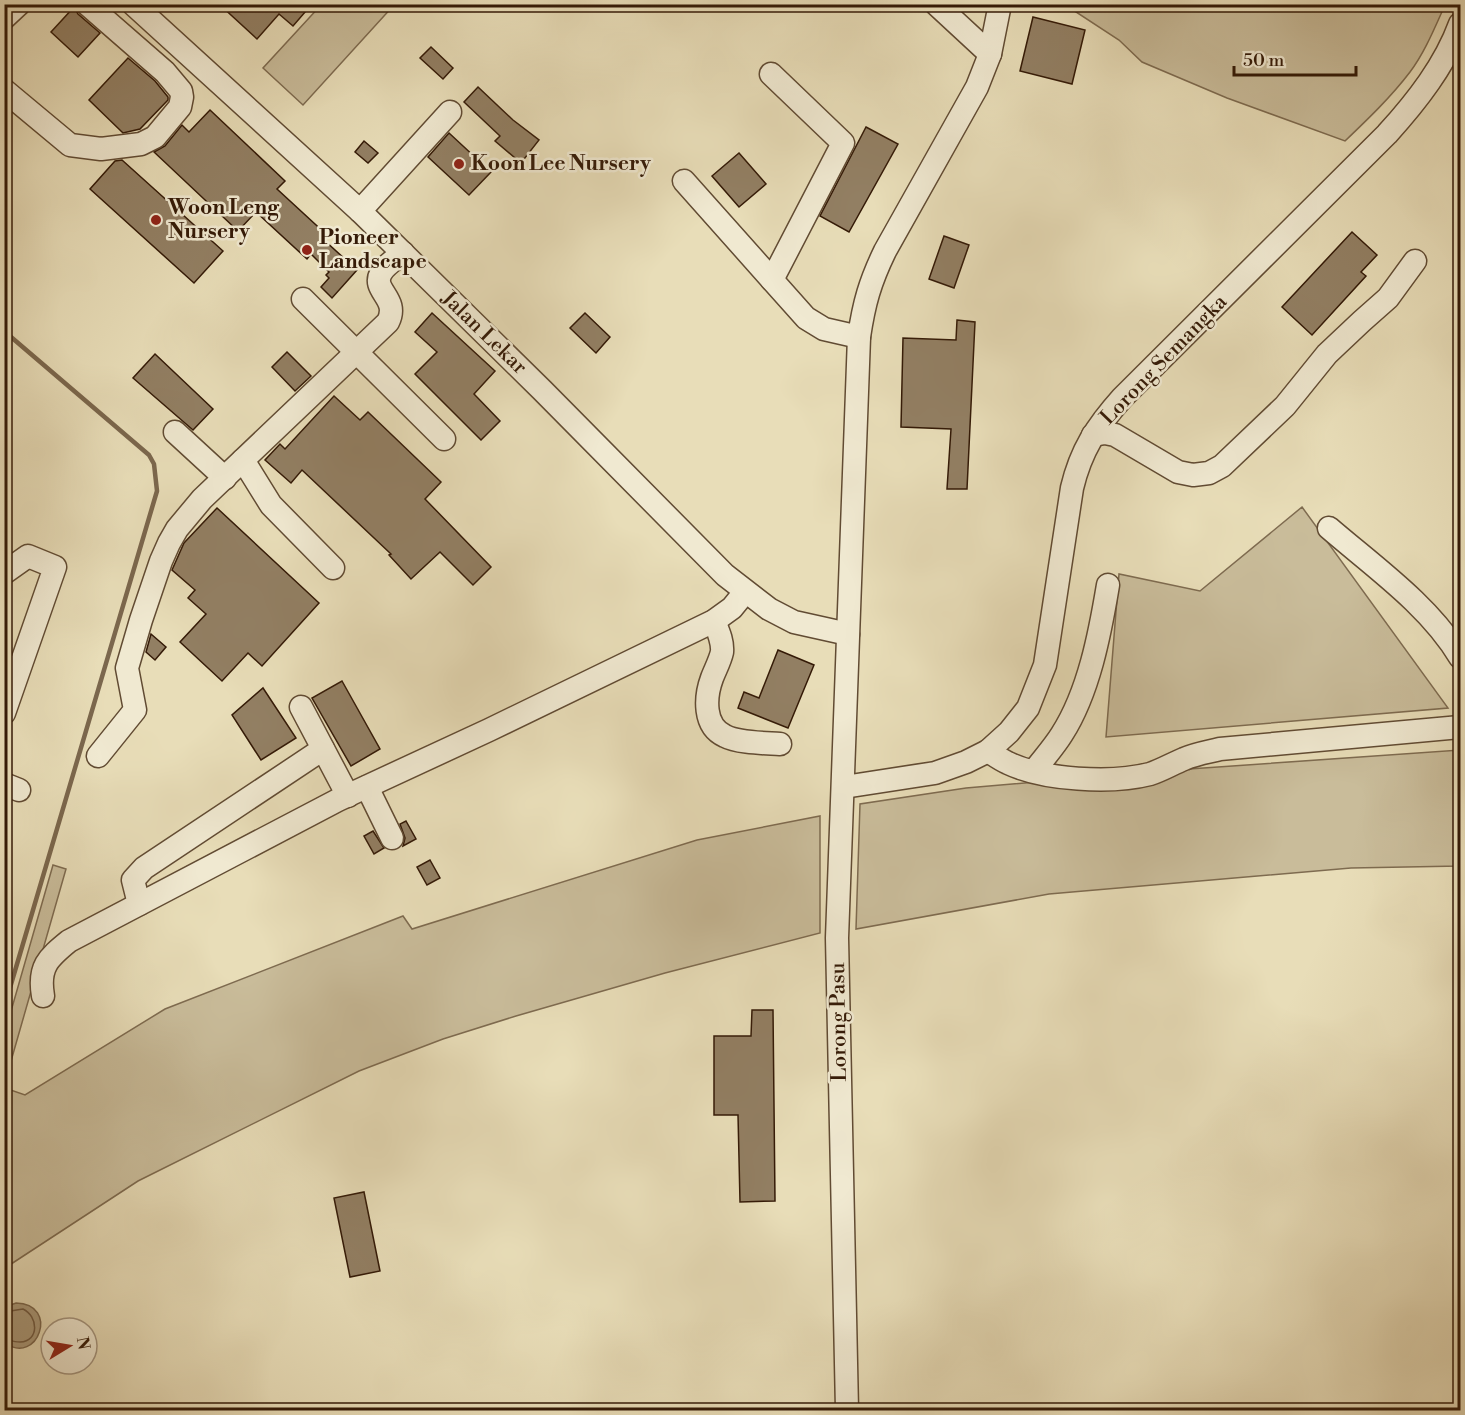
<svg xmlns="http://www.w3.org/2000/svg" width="1465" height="1415" font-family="'Libre Bodoni',serif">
<rect width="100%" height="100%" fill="#e8ddb8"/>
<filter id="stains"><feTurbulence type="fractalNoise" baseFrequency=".00333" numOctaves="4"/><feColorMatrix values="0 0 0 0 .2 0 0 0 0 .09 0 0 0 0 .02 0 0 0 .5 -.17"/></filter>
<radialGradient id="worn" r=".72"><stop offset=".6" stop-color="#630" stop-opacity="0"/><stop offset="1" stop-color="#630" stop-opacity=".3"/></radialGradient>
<g fill="#c9bc9a" stroke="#7e6b50" stroke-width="1.5">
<path d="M321,5H394L303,105L263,68Z"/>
<path d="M1061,5L1445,4V5C1435,27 1425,52 1410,72C1391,97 1368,119 1345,141L1227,98L1142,62L1119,40L1067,6Z"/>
<path d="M1302,507L1448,708L1106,737L1119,574L1200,591Z"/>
<path d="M1460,750V866L1351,868L1049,894L856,929L860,804L966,788L1189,769Z"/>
<path d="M820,816V933L665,973L516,1016L443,1039L359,1071L138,1181L5,1268V1088L25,1095L165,1009L403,916L412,929L697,840Z"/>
<path d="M53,865L66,869L5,1082V1032Z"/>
</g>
<path fill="#ab9b7c" stroke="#7b674d" stroke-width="1.5" d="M16,1303C60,1304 38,1366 5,1343V1307Z"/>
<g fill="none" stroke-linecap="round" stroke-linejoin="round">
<path stroke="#705a42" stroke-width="1.5" d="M4,1312L23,1309C38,1316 40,1341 20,1342C14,1342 9,1340 4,1339"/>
<path stroke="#7b674d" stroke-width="4.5" d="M4,331L149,455L154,464L157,491L4,1008"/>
</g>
<g fill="#927f63" stroke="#341a07" stroke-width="1.5">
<path d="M219,4H312L293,26L279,14L257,39Z"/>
<path d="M74,7L78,14L100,33L78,57L51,32Z"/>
<path d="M1033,17L1085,30L1072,84L1020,71Z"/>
<path d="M431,47L453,68L443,79L420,58Z"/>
<path d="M128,58L155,81L168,97V100L140,129L123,133L89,100Z"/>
<path d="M478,87L513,120L539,140L521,163L495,141L500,136L464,102Z"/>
<path d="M210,110L285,181L277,189L328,236L324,240L357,270L332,298L321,287L329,278L326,275L329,272L311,254L307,259L256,212L238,231L154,152L165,146L182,125L189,132Z"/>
<path d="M866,127L898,144L849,232L820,216Z"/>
<path d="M449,133L491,172L469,195L428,157Z"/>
<path d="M364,141L378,153L368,163L355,152Z"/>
<path d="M739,153L766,184L739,207L712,176Z"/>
<path d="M122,160L223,251L194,283L90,189L115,161Z"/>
<path d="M1352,232L1377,255L1361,272L1366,276L1312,335L1282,307Z"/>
<path d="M944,236L969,245L954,288L929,279Z"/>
<path d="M432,313L495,371L474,394L500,421L481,440L415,374L437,352L415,332Z"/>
<path d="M585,313L610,337L596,353L570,328Z"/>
<path d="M957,320L975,322L967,489H947L951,429L901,427L903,338L956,340Z"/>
<path d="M287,352L311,376L295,391L272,367Z"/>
<path d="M155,354L213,409L193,430L133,378Z"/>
<path d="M334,396L360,420L368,412L441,482L425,499L491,567L473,585L440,552L411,579L389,555L391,554L302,470L291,483L265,460L280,444L285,449Z"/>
<path d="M217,508L319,603L262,666L248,653L222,681L180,642L206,614L188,598L195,590L172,570L184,543Z"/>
<path d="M151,634L166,647L155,660L146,652Z"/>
<path d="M778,650L814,665L788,728L738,708L744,692L759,698Z"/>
<path d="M342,681L380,749L351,766L312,698Z"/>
<path d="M263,688L296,738L261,760L232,715Z"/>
<path d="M406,821L416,839L403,846L405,838L400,824Z"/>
<path d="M373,831L384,848L374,854L364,836Z"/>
<path d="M430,860L440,878L427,885L417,867Z"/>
<path d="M752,1010H773L775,1201L740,1202L738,1115H714V1036H751Z"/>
<path d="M364,1192L380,1271L350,1277L334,1198Z"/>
</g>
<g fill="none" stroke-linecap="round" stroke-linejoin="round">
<defs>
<g id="minor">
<path d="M133,4L360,211L542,390L725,575L769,609L794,622L848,634"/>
<path d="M936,4L990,54"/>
<path d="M4,18L19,4"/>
<path d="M771,74L843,143L772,280"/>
<path d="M4,90L70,145L101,149L141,144L155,137L180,107L182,97L181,91L165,72L87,4"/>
<path d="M684,181L806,318L824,329L859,337"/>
<path d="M360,211L450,112"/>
<path d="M303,299L444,439"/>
<path d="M175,432L225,478"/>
<path d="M1093,435L1105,433L1115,435L1178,472L1193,475L1209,473L1222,466L1285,406L1327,354L1362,321L1388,298L1415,261"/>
<path d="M243,460L271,505L333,568"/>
<path d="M1329,528C1373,566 1430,606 1460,657"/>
<path d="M4,573L28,556L55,567L4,713"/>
<path d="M714,621C718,631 723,641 722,652C720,661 715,670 712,678C705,697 703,726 725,736C738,743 765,743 780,744"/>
<path d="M301,707L348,796"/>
<path d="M988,751C994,755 1001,760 1008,763C1044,780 1111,784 1150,774C1162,770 1172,764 1184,759C1195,754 1208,752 1220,749L1460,727"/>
<path d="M98,756L135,710L127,668L141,620L161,561L169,543L177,529L202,499L388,322C400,298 371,291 381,273C385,265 396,259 403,253"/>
<path d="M1034,771C1043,759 1054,747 1062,734C1089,692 1100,633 1108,585"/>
<path d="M4,784L19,790"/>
<path d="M367,787L392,838"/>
<path d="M844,787L935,773L966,762L988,751L1009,732L1028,708L1045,665L1072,488C1081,450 1097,426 1122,398L1387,134C1417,101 1445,65 1460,24"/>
<path d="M139,904L133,880L144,868L323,749"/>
<path d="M43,996C38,967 48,958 69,941L338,800L489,730L714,621L732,608L745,592"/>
<path d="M847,1410L837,938L859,337C864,303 870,282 885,251L977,87L990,54L1000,4"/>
</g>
</defs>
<use href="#minor" stroke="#614b33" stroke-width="25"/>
<use href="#minor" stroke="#f0e9d1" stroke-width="22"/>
</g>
<g fill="#8f2418" stroke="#f0e9d1" stroke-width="2">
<circle cx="459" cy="164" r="6"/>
<circle cx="156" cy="220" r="6"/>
<circle cx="307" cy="250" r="6"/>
</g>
<g text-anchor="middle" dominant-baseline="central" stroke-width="5" stroke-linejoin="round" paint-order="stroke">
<g font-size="21" font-weight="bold" fill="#341a07" stroke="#f0e9d1" text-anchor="start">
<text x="471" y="164">Koon Lee Nursery</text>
<text x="168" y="208">Woon Leng<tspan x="168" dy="24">Nursery</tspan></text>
<text x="319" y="238">Pioneer<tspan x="319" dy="24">Landscape</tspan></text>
</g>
<g font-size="21" fill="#341a07" stroke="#f0e9d1">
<text transform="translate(484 333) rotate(44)">Jalan Lekar</text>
<text transform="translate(1164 360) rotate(-46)">Lorong Semangka</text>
<text transform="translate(839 1022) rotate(-91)">Lorong Pasu</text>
</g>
</g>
<rect width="1465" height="1415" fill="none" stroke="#e8ddb8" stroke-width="24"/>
<rect x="6" y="6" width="1453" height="1403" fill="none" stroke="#341a07" stroke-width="3"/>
<rect x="12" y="12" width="1441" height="1391" fill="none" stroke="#341a07" stroke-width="1.5"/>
<g transform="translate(69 1346) rotate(79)"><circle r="28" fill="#f0e9d1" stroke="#a59680" stroke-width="1.5"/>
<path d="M0-4.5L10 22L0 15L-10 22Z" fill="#8f2418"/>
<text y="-9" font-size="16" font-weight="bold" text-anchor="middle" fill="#341a07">N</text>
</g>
<path d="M1234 66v9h122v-9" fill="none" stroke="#341a07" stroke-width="3"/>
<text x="1243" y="66" font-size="18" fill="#341a07" stroke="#f0e9d1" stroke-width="4.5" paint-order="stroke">50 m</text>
<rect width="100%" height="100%" filter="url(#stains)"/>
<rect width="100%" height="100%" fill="url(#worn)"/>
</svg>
